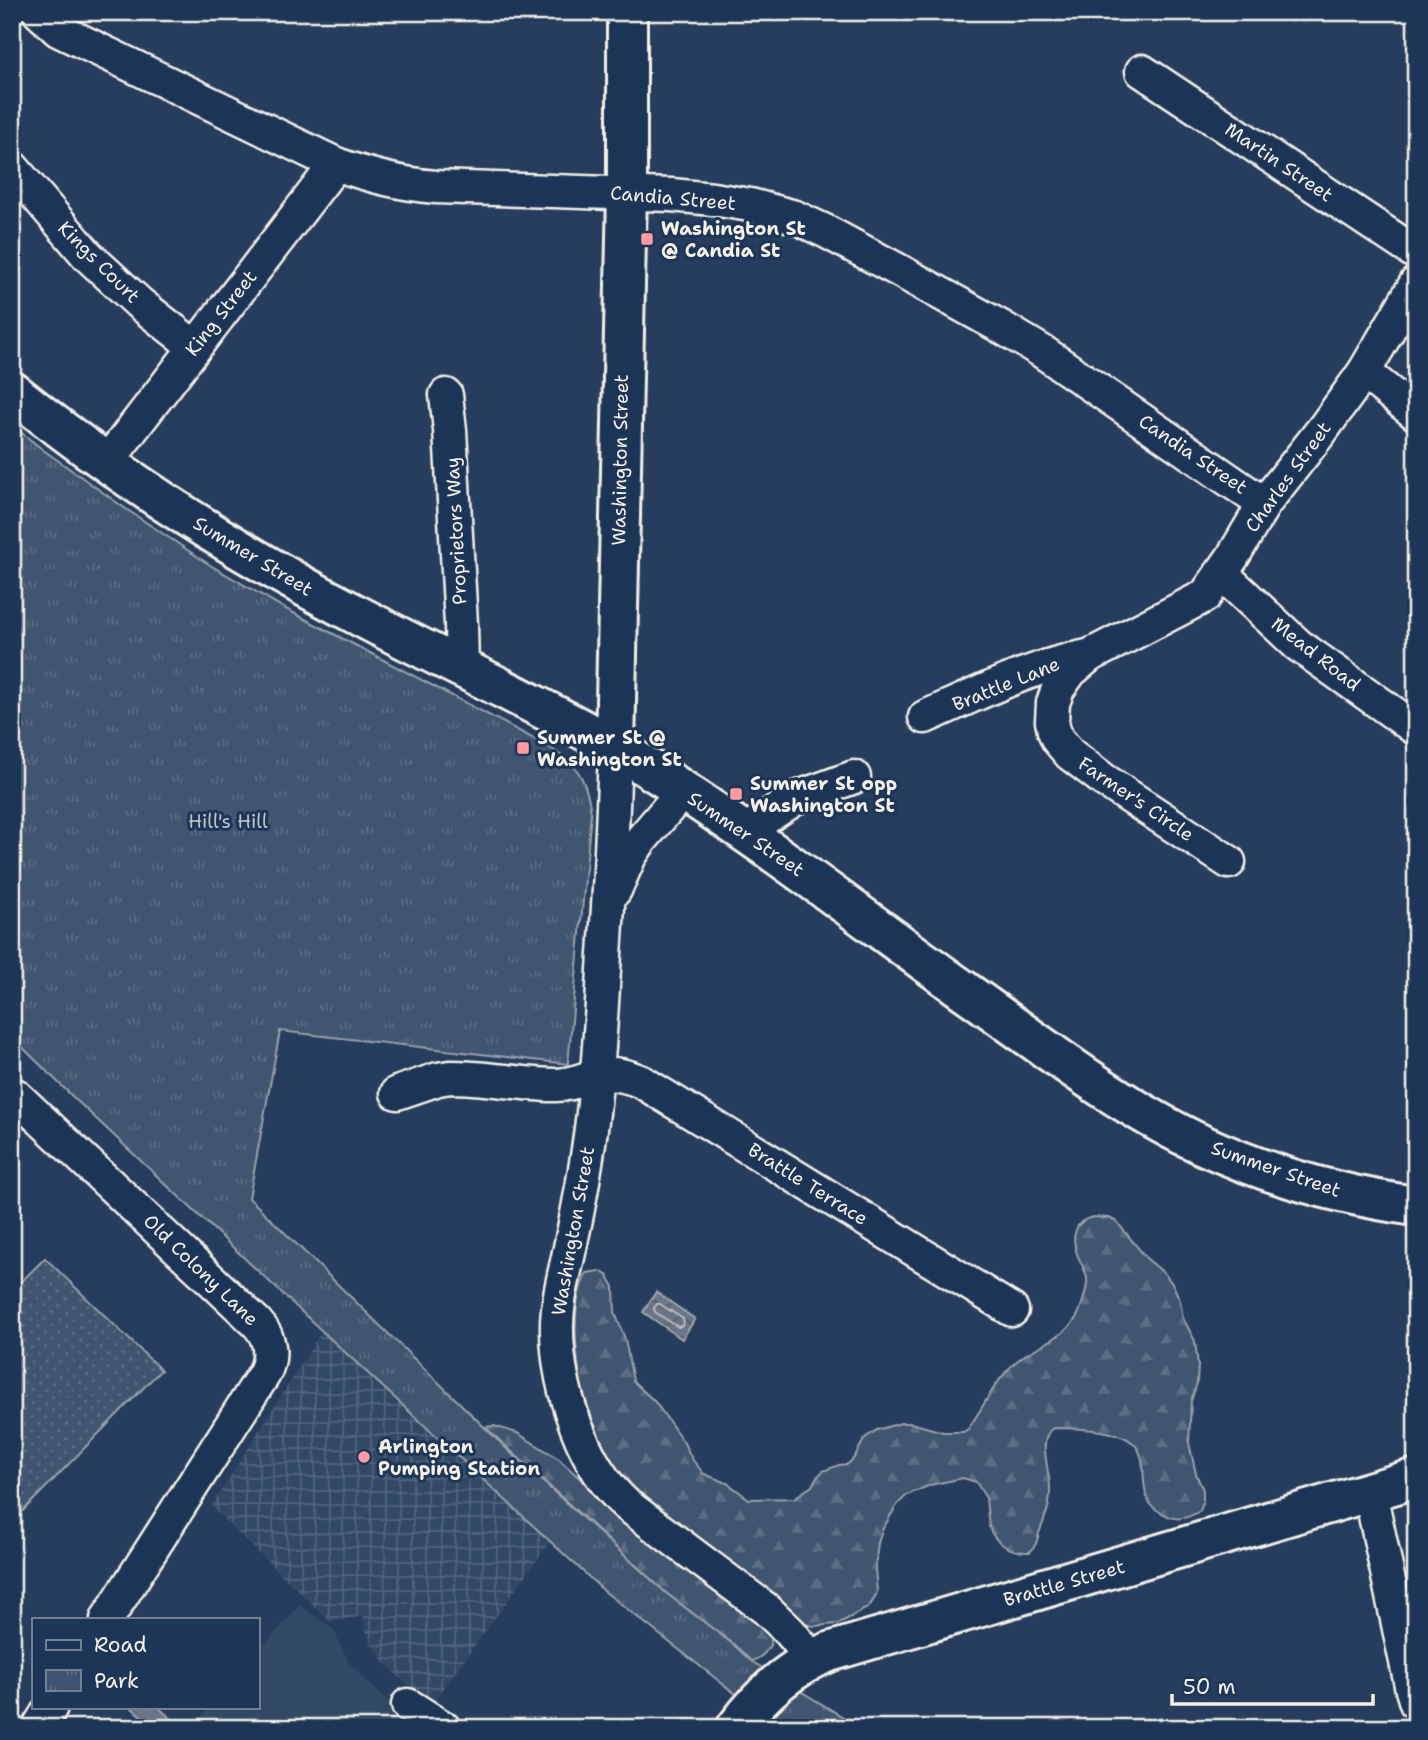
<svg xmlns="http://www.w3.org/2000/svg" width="1428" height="1740" font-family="'Shantell Sans',sans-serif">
<defs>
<pattern id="industrial-grid" width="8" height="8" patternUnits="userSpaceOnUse" patternTransform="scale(1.75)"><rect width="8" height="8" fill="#334966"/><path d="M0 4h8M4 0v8" fill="none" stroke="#51647c"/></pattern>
<pattern id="grass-dots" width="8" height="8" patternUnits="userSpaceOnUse" patternTransform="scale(1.75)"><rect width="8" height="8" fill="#40546f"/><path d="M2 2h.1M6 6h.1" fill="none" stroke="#5c6d84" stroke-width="1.8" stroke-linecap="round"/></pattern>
<pattern id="forest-firs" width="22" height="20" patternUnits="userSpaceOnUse" patternTransform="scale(1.75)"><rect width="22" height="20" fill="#40546f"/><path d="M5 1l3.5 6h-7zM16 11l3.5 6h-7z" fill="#5c6d84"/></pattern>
<pattern id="park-tufts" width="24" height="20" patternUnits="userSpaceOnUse" patternTransform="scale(1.75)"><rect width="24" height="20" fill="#40546f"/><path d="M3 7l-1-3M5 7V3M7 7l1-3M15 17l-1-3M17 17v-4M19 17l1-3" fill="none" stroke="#5c6d84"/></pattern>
<pattern id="water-waves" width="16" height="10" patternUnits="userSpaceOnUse" patternTransform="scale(1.75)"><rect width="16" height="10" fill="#677588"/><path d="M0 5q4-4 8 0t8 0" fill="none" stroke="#585e67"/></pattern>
</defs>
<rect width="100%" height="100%" fill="#263d5d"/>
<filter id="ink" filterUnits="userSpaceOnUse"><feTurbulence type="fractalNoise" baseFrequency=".0143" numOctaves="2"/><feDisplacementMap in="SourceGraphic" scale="14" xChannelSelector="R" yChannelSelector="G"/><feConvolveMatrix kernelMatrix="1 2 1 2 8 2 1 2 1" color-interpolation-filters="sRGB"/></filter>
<g filter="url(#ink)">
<path fill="#334966" d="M300,1605L333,1629L349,1663L381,1695L430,1728L193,1727L210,1707H257V1653Z"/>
<path fill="url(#industrial-grid)" d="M322,1331L551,1541L434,1701L401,1679L384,1662L371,1643L365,1629L363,1616L331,1622L211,1507Z"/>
<path fill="url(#grass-dots)" stroke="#9aa2ac" stroke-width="2" d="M45,1258L161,1370L12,1522V1291Z"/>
<g fill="url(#forest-firs)" stroke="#9aa2ac" stroke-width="2">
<path d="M1094,1217L1109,1218L1117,1222L1147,1259L1164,1273L1173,1285L1180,1300L1183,1318L1195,1341L1198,1365L1197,1383L1191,1401L1189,1443L1196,1474L1203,1490V1503L1200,1511C1188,1518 1177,1522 1164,1514C1160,1512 1154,1509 1151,1505C1138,1487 1150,1458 1133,1443C1119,1429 1073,1428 1053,1428C1036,1439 1051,1473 1050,1491C1050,1508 1045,1517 1039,1533C1037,1541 1036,1546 1030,1552C1012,1553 995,1544 989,1527L986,1498L976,1482L963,1478L930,1485L907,1495L897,1505L882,1530L878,1543L875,1569L877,1592L874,1599L869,1607L838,1624L814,1626L808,1625L800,1619L790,1609L744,1575L633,1488C621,1478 608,1466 602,1451C599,1445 599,1437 597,1430C595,1425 592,1421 590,1415C577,1380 567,1306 587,1273L600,1271L608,1276L614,1287L615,1313L625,1339L633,1381L655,1402L683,1441L692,1459L704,1474L727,1483L749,1499L794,1498L812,1486L816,1478L823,1471L839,1465L848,1464L854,1458L865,1438L877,1430L901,1423H911L943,1432H963L968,1429C985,1405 998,1374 1022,1357C1042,1343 1071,1335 1080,1310C1083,1301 1088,1288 1087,1279C1086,1270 1080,1262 1077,1254C1071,1237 1074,1220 1094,1217Z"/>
<path d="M494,1426L517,1433L559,1459L605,1502L744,1609L772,1635C772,1647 763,1658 751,1661L734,1645L666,1593L485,1427Z"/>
</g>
<path fill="url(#park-tufts)" stroke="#9aa2ac" stroke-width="2" d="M12,425L42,449L126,509L210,565L284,608L540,742C574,761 586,773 591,813L568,1064L280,1031L249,1198L511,1453L666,1593L734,1645L751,1661L861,1728H786L756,1710L604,1591L322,1331L74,1098L12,1037Z"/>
<g fill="url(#water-waves)" stroke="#9fa7ae" stroke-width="2">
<path d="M656,1292L695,1319L682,1339L643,1312Z"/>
<path d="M131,1707H158L182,1728H154Z"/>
</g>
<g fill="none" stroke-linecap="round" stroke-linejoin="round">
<path stroke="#bcbfc2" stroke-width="2" d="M657,1304H660L683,1319L684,1322L682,1326L678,1327L655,1312L654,1308Z"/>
<defs>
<g id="street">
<path d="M39,12L58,30L336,164C369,176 401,184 436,187L671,195L713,199L750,205L795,217L825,231L898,270L1003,328L1043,352L1264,504"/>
<path d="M1142,71L1416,253"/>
<path d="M12,167L88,256L139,303L195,347"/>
<path d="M1364,372L1416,414"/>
<path d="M446,395L450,430L461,624L462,668"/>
<path d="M107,462L336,164"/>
<path d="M1221,573L1298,645L1416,729"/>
<path d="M925,717C978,694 1031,666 1088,656"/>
<path d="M615,748C613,822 609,896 604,970C601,1023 598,1076 591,1129C586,1165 580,1202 572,1238C566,1270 556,1300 557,1332C558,1389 583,1467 627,1505L766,1609L790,1632L812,1659"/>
<path d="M744,832L796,798L854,777"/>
<path d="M1229,862L1104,780L1070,754L1058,740L1054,731L1052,721L1053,703L1058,689L1071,671L1089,656L1205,596L1232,558L1264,504L1323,429L1364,372L1416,283"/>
<path d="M615,890L630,856L641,840L683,791"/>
<path d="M397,1093L438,1079L450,1077C484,1077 518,1084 553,1085C570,1086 584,1078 600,1075C615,1072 628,1076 642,1082L1012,1310"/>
<path d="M12,1097L15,1095L257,1323C271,1338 273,1356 264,1374L107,1619"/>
<path d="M1370,1492L1412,1690L1416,1703"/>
<path d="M408,1705L444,1728"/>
<path d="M38,1728L51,1707"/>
</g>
<g id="secondary">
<path d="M12,391C121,479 239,554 363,618C422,649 481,677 539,707C566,721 593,734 619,750C738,822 849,908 962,989C1040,1044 1117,1105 1203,1145C1271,1176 1343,1196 1416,1206"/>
<path d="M615,748L627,192V12"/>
<path d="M736,1728C760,1695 791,1667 829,1652L1416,1478"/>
</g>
</defs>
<use href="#street" stroke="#f4f1e8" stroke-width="37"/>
<use href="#secondary" stroke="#f4f1e8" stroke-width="44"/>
<use href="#street" stroke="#1d3557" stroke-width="32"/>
<use href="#secondary" stroke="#1d3557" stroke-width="38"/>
</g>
</g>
<g fill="#ff9aa2" stroke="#1d3557" stroke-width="2.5">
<rect x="640" y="232" width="14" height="14" rx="3.5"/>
<rect x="516" y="741" width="14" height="14" rx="3.5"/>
<rect x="729" y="787" width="14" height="14" rx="3.5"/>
<circle cx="364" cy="1457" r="7"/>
</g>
<g text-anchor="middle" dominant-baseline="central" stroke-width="6" stroke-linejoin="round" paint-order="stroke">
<g font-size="19" fill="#f4f1e8" stroke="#1d3557">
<text transform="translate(1279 162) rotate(34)">Martin Street</text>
<text transform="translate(673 198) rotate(5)">Candia Street</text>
<text transform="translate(99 262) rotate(45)">Kings Court</text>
<text transform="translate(221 313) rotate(-52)">King Street</text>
<text transform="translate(1193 454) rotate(34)">Candia Street</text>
<text transform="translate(620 460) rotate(-89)">Washington Street</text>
<text transform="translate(1288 477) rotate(-54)">Charles Street</text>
<text transform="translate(456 531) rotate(-93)">Proprietors Way</text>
<text transform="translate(253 556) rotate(31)">Summer Street</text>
<text transform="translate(1316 654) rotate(38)">Mead Road</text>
<text transform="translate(1006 684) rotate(-22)">Brattle Lane</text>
<text transform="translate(1136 799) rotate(34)">Farmer's Circle</text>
<text transform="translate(746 834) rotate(34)">Summer Street</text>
<text transform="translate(1276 1169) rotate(19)">Summer Street</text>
<text transform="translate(808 1184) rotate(32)">Brattle Terrace</text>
<text transform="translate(573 1231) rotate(-80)">Washington Street</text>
<text transform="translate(201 1270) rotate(44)">Old Colony Lane</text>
<text transform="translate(1064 1583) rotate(-16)">Brattle Street</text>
</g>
<g font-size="19" font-weight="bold" fill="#f4f1e8" stroke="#1d3557" text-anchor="start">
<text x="661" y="228">Washington St<tspan x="661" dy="22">@ Candia St</tspan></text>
<text x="537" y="737">Summer St @<tspan x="537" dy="22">Washington St</tspan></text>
<text x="750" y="783">Summer St opp<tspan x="750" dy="22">Washington St</tspan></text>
<text x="378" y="1446">Arlington<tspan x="378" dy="22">Pumping Station</tspan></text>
</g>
<g font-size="19" fill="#bec2c4" stroke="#1d3557">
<text x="228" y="821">Hill's Hill</text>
</g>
</g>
<rect width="1428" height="1740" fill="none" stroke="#1d3557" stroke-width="42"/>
<rect x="21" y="21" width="1386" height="1698" fill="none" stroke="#f4f1e8" stroke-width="2.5" filter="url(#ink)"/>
<rect x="32" y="1618" width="228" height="91" fill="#1d3557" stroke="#738091" stroke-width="2"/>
<rect x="46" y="1640" width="35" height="10" fill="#1d3557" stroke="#738091" stroke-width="2"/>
<text x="94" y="1652" font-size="21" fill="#f4f1e8">Road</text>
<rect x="46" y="1670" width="35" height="21" fill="url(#park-tufts)" stroke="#738091" stroke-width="2"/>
<text x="94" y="1688" font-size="21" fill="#f4f1e8">Park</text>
<path d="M1172 1694v10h201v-10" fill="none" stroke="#f4f1e8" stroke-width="3.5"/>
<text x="1183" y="1694" font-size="21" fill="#f4f1e8" stroke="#1d3557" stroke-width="5" paint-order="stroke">50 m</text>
</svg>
